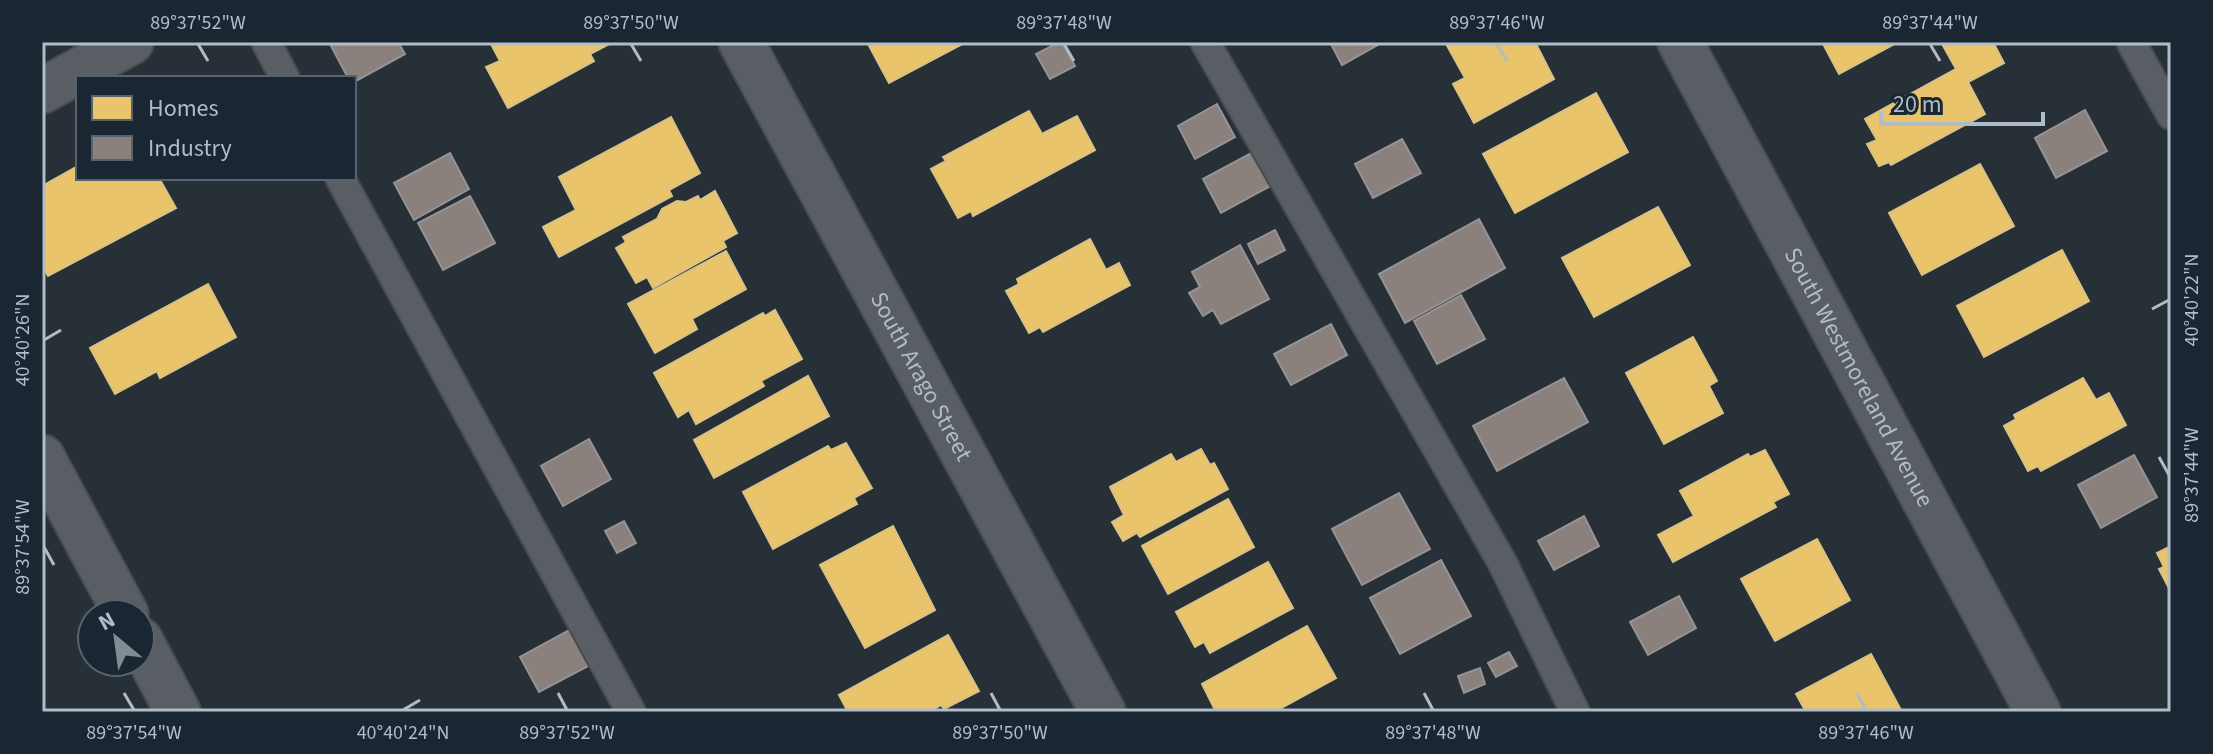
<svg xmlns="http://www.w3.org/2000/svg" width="2213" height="754" font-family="'Source Sans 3',sans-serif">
<rect width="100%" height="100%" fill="#272f37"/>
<g fill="#e9c46a" stroke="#d8c286" stroke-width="2">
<path d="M495,42H613L590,54L594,61L508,108L486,67L500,61L491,44Z"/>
<path d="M867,42H966L889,83Z"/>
<path d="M1445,42H1535L1554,79L1474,123L1453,84L1465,78Z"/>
<path d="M1822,42H1898L1839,74Z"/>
<path d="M1941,42H1993L2004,63L1968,82L1985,114L1891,165L1889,162L1879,166L1867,144L1877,140L1865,119L1956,69Z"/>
<path d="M1596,93L1628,152L1515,213L1483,154Z"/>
<path d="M1029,111L1042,134L1077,116L1095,150L973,216L971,211L958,218L931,169L946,161L943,157Z"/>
<path d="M671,117L700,173L669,190L672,196L559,257L543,227L576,210L559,177Z"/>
<path d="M1980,164L2014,226L1922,275L1889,213Z"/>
<path d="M78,166V178H159L176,208L48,276L42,265V186Z"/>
<path d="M715,191L737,233L723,241L726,247L653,288L647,277L636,283L616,248L626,242L623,237L657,219L662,209L677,201L686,202L698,196L700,200Z"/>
<path d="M1658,207L1690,265L1594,317L1562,258Z"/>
<path d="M1090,239L1106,270L1119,263L1130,285L1043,332L1040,327L1029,333L1006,291L1019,284L1017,279Z"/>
<path d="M2062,250L2089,301L1984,357L1957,306Z"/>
<path d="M726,251L746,289L692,319L697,329L655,353L628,304Z"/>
<path d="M208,284L236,337L160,378L157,371L115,394L90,348Z"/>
<path d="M775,310L802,359L761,381L764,386L696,424L689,410L678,417L654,373L763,313L765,316Z"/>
<path d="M1693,337L1717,381L1709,386L1723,413L1664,444L1626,373Z"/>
<path d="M808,376L829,416L714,478L694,440Z"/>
<path d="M2083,378L2096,400L2109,393L2126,425L2041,471L2038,466L2028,471L2004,426L2016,419L2014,415Z"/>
<path d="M846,443L872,488L854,498L857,504L773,549L743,492L828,446L831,450Z"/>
<path d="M1201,449L1210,465L1214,463L1228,489L1140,537L1137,533L1123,541L1112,522L1124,515L1110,487L1171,454L1176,462Z"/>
<path d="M1765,450L1789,494L1773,502L1776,507L1673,562L1658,535L1694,516L1680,491L1748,454L1750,457Z"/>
<path d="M1228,499L1254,547L1168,594L1142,546Z"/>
<path d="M893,526L935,610L865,648L820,565Z"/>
<path d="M1817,539L1850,600L1775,641L1741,579Z"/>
<path d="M2171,546V592L2159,569L2164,567L2157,553Z"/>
<path d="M1268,562L1293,608L1210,653L1204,642L1195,647L1176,612Z"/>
<path d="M1307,626L1336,678L1274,712H1216L1202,684Z"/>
<path d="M948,635L979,691L944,709L941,705L928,712H848L839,695Z"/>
<path d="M1871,654L1902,712H1806L1796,694Z"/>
</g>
<g fill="#8a817c" stroke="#959393" stroke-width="2">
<path d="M329,42H398L405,54L354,82V78H348Z"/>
<path d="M1060,42H1062L1075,66L1050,79L1036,54Z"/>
<path d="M1330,42H1383L1342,65Z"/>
<path d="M1217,104L1235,137L1195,159L1178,126Z"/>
<path d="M2085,110L2107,151L2056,178L2035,138Z"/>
<path d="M1402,139L1421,173L1373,198L1355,164Z"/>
<path d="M1253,152L1272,185L1221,213L1203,179Z"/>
<path d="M450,153L469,189L414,220L394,183Z"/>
<path d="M470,196L495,243L443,270L418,223Z"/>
<path d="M1479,219L1505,268L1405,323L1379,274Z"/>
<path d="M1275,230L1285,250L1258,264L1248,244Z"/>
<path d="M1240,245L1269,299L1221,324L1213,310L1203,316L1189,293L1200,287L1192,272Z"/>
<path d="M1461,295L1485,339L1437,364L1414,321Z"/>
<path d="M1331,324L1347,355L1291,385L1274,354Z"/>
<path d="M1564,378L1588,422L1497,471L1473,426Z"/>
<path d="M589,439L611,479L563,506L541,466Z"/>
<path d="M2134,455L2157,497L2101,528L2078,485Z"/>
<path d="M1399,493L1430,549L1362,585L1332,529Z"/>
<path d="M1584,516L1599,546L1554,570L1538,541Z"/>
<path d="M624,521L636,543L617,553L605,531Z"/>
<path d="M1441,560L1471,616L1400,654L1370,598Z"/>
<path d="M1679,596L1696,628L1648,655L1630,622Z"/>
<path d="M571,629L590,665L539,692L520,657Z"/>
<path d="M1509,652L1517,666L1496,677L1488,663Z"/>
<path d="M1480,668L1485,684L1464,693L1458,676Z"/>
</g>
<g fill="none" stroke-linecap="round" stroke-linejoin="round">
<defs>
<g id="service">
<path d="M266,42L285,78"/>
<path d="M1205,42L1502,562L1575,712"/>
<path d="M2131,42L2171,115"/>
<path d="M340,178L631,712"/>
</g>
<g id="minor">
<path id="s1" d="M741,42L1103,712"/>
<path id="s2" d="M1680,42L2038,712"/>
<path d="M42,91L131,42"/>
<path d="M42,457L126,614"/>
<path d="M140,640L178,712"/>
</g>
</defs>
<use href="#service" stroke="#454b51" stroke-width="32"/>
<use href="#minor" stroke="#454b51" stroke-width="48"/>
<use href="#service" stroke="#585e64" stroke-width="28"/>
<use href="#minor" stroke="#585e64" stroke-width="44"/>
</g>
<path fill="none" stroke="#b0bcc8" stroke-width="3" d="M198,44L208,61M631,44L641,61M1064,44L1074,61M1497,44L1507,61M1930,44L1940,61M2152,309L2169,300M44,340L61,330M2159,457L2169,475M44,547L54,565M124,693L134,710M558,693L567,710M991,693L1000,710M1424,693L1433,710M1857,693L1866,710M403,710L420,700"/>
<g text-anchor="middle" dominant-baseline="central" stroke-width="8" stroke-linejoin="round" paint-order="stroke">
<g font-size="24" fill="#b0bcc8" stroke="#1a2631">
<text stroke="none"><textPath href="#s1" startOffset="380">South Arago Street</textPath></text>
<text stroke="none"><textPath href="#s2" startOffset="380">South Westmoreland Avenue</textPath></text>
</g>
</g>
<rect width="2213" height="754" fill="none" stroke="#1a2631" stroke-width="88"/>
<rect x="76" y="76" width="280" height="104" fill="#1a2631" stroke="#56626d" stroke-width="2"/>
<rect x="92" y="96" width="40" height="24" fill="#e9c46a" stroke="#56626d" stroke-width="2"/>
<text x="148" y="116" font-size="24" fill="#b0bcc8">Homes</text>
<rect x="92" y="136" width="40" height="24" fill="#8a817c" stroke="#56626d" stroke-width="2"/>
<text x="148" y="156" font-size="24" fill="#b0bcc8">Industry</text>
<g transform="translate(116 638) rotate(331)"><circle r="38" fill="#1a2631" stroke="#56626d" stroke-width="2"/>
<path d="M0-6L14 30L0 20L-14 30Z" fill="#808b95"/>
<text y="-12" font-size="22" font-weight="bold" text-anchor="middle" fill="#b0bcc8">N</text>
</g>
<path d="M1881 112v12h162v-12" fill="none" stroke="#b0bcc8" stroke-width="4"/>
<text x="1893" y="112" font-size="24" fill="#b0bcc8" stroke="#1a2631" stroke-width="6" paint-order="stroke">20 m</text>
<rect x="44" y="44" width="2125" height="666" fill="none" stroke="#b0bcc8" stroke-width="3"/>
<g font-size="20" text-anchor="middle" fill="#b0bcc8">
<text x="198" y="29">89°37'52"W</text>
<text x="631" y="29">89°37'50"W</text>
<text x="1064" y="29">89°37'48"W</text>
<text x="1497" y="29">89°37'46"W</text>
<text x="1930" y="29">89°37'44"W</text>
<text transform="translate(2191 300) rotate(-90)" y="7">40°40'22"N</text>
<text transform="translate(22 340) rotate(-90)" y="7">40°40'26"N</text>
<text transform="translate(2191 475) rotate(-90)" y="7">89°37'44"W</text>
<text transform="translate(22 547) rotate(-90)" y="7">89°37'54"W</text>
<text x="134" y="739">89°37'54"W</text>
<text x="403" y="739">40°40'24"N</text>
<text x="567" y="739">89°37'52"W</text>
<text x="1000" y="739">89°37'50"W</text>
<text x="1433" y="739">89°37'48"W</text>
<text x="1866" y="739">89°37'46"W</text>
</g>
</svg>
